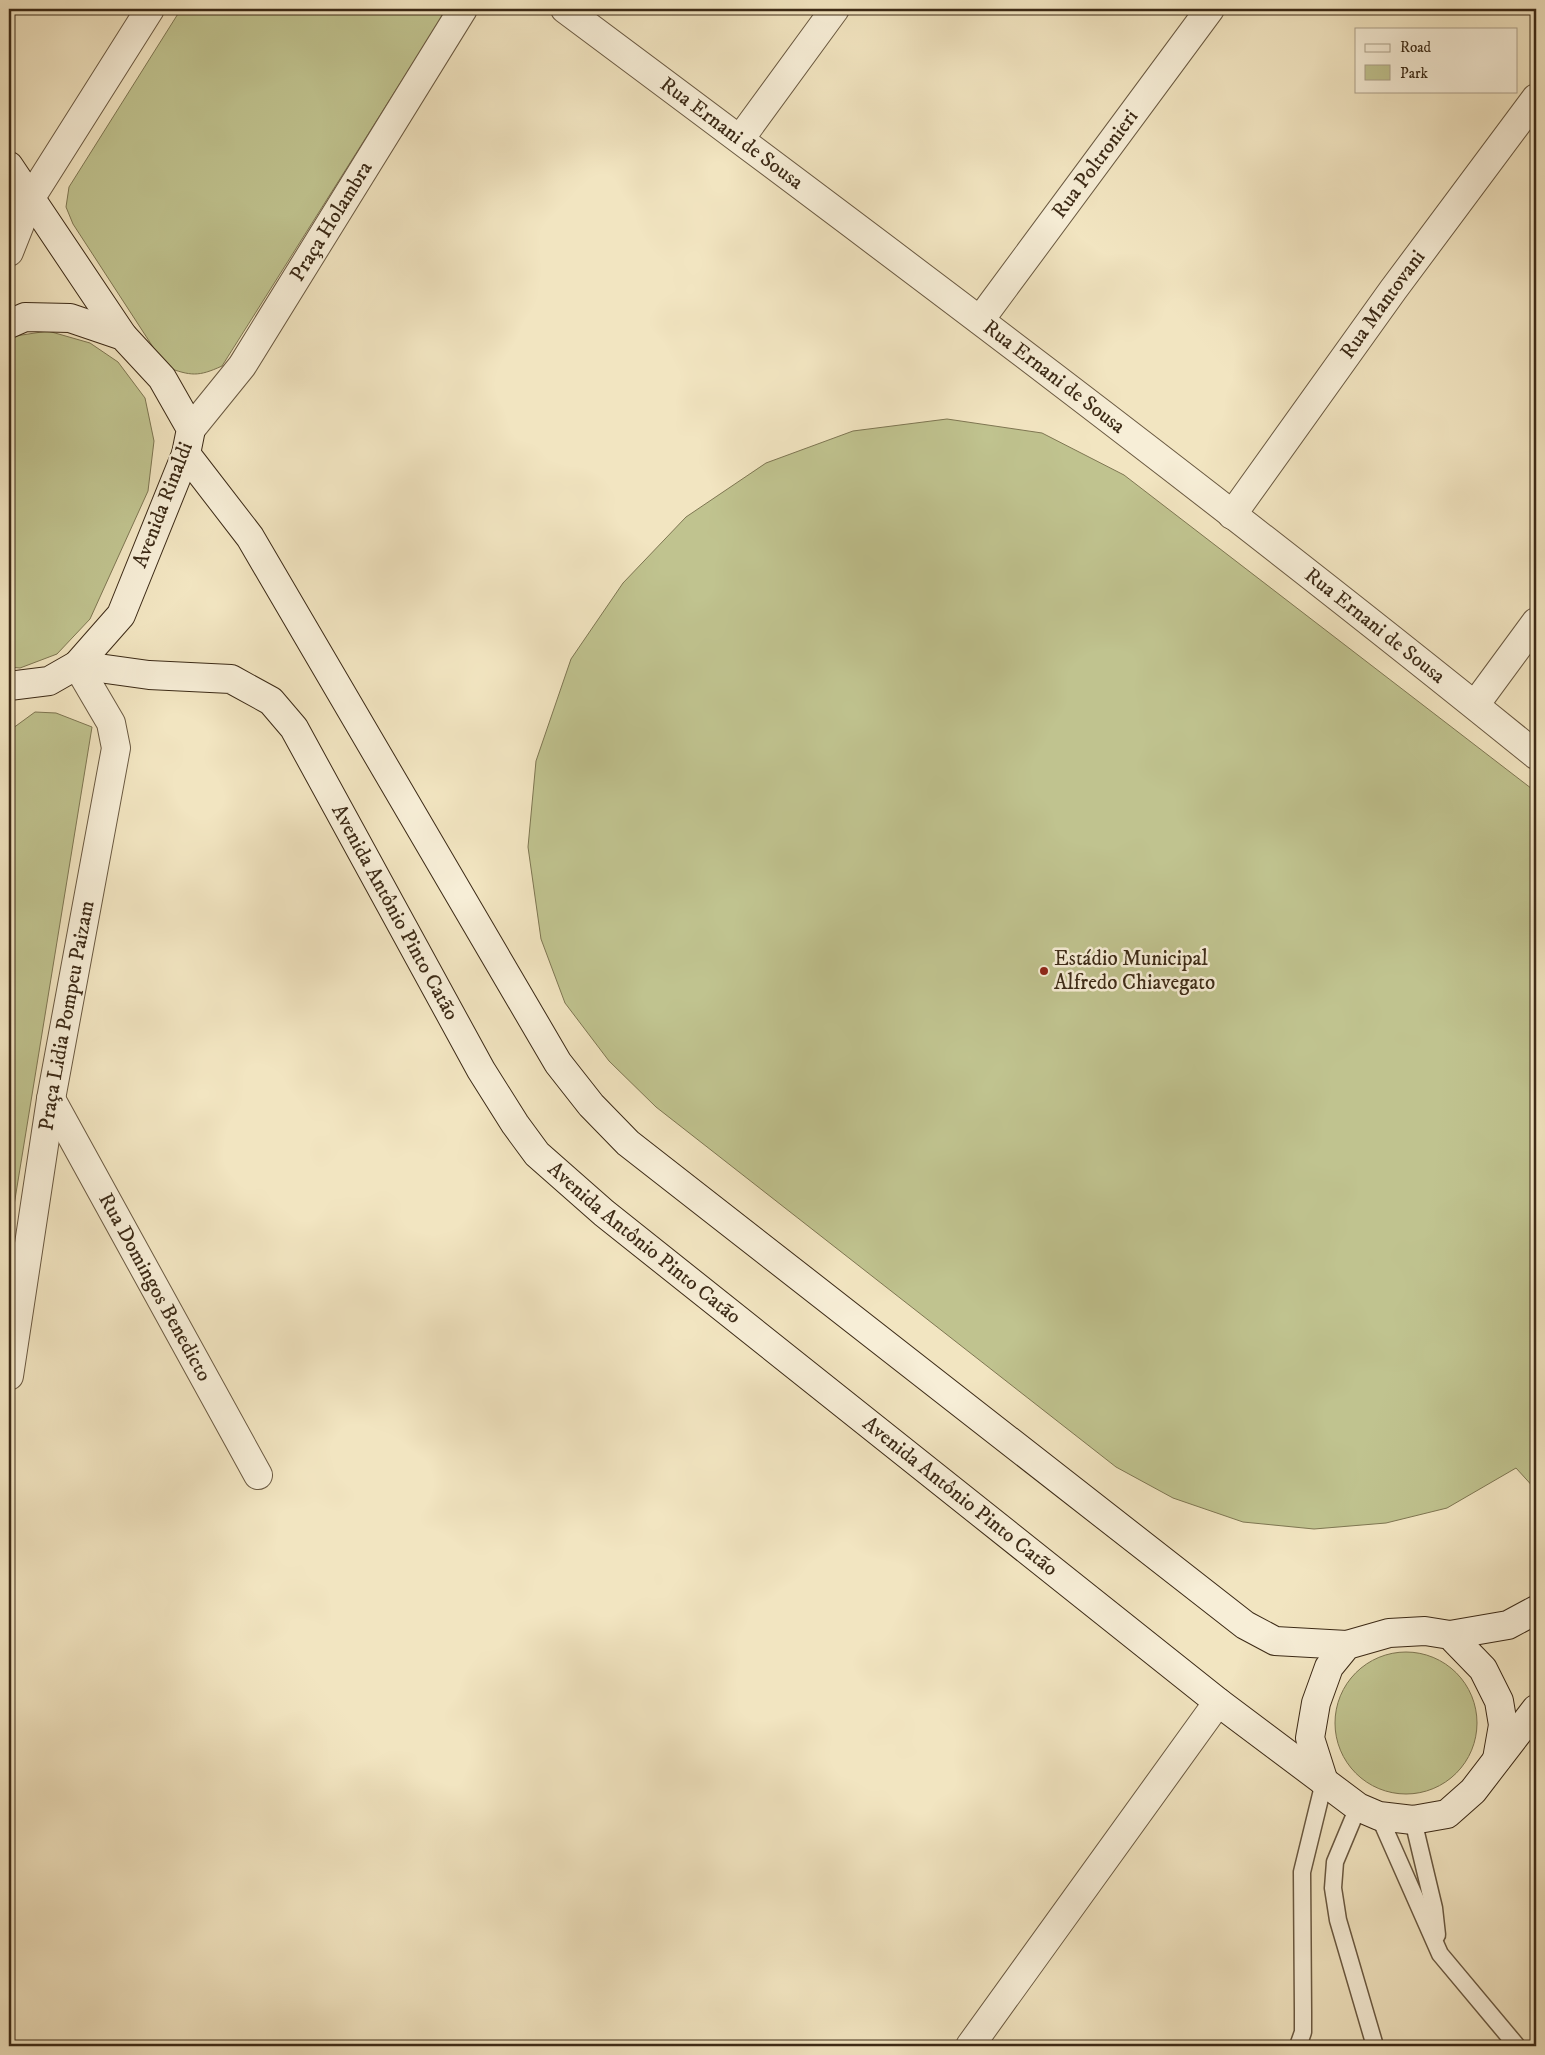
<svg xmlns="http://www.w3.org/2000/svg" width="1545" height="2055" font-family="'IM FELL DW Pica',serif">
<rect width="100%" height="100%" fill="#f2e5c1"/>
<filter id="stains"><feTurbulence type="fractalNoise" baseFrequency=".004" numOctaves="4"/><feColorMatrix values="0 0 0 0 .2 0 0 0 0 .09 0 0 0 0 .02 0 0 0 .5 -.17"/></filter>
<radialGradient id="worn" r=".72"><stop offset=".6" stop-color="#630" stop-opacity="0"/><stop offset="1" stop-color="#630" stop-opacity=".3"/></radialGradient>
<g fill="#c0c38f" stroke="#7e7652">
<path d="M181,9H445L440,20L222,366C198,377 191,376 166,367L73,224L66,207L69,187Z"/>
<path d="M48,331L90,343L118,362L145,398L154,441L148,491L90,619L57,654L20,668L9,667V337Z"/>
<path d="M947,419L1042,433L1124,475L1536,792V1490L1516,1468L1447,1508L1386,1523L1314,1529L1243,1522L1173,1498L1116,1467L656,1107L609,1061L565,1003L541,939L528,847L536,761L571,659L623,583L686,517L766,463L853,431Z"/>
<path d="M35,712L56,713L92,727L9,1236V731Z"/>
<circle cx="1406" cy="1723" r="71"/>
</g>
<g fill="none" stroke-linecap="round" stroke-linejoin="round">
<defs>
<g id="service">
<path d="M1358,1807L1335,1862L1333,1888L1338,1920L1375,2046"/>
<path d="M1379,1816L1440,1954L1517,2046"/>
<path d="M1413,1820L1434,1908L1437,1935"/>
<path d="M1298,2046L1303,2032V2012L1302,1872L1324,1782"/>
</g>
<g id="minor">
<path id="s1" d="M565,9C892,253 1219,498 1536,755"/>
<path d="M740,139L835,9"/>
<path id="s2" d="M980,320L1210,9"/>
<path id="s3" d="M1232,515L1393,290L1536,98"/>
<path d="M1475,705L1536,622"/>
<path id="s4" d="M51,1099L258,1475"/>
<path id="s5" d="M9,1376L51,1099L116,748L111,723L77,665"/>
<path d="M970,2046L1218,1702"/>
</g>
<g id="tertiary">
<path d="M9,252L30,199L150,9"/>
<path id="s6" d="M191,429L242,366L463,9"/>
</g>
<g id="secondary">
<path d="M9,166L123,336"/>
<path d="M9,324L25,317L70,318L123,336L162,378L191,429L186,454L121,615L77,665L49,681L9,686"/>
<path d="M186,454L250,537L558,1063L591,1105L628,1143L1245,1625L1275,1641L1347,1645"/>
<path id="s7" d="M77,665L149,675L231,679L271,701L294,728L481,1070L515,1124L537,1154L604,1213L1218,1702L1358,1807L1379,1816L1413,1820L1447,1814L1473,1791L1536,1709"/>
<path d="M1450,1635L1508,1625L1536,1610"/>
<path d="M1324,1782L1310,1738L1316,1703L1329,1667L1347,1645L1389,1633L1425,1631L1450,1635L1483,1669L1499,1701L1503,1725L1497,1759"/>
</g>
</defs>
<use href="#service" stroke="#6a5941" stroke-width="19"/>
<use href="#minor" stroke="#6a5941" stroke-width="30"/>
<use href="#tertiary" stroke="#6a5941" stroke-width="30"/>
<use href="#secondary" stroke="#3c2a16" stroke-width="30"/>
<use href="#service" stroke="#f7eed7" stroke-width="16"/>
<use href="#minor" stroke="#f7eed7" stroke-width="28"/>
<use href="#tertiary" stroke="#f7eed7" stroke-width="28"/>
<use href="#secondary" stroke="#f7eed7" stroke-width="28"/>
</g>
<circle fill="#8f2418" stroke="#f7eed7" stroke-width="2" cx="1044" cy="971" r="5"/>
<g text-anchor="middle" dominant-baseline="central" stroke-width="5" stroke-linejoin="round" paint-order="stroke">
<g font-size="21" fill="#3c2a16" stroke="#f7eed7">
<text stroke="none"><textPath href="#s1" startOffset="208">Rua Ernani de Sousa</textPath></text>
<text stroke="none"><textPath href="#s2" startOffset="194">Rua Poltronieri</textPath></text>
<text stroke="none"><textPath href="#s6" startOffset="251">Praça Holambra</textPath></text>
<text stroke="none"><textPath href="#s3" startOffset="259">Rua Mantovani</textPath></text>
<text stroke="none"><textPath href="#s1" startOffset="612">Rua Ernani de Sousa</textPath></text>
<text transform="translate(163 505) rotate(-69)">Avenida Rinaldi</text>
<text stroke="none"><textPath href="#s1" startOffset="1018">Rua Ernani de Sousa</textPath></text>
<text stroke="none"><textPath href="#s7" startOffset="446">Avenida Antônio Pinto Catão</textPath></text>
<text stroke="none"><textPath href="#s5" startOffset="365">Praça Lidia Pompeu Paizam</textPath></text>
<text stroke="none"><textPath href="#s7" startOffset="866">Avenida Antônio Pinto Catão</textPath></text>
<text stroke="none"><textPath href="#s4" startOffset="215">Rua Domingos Benedicto</textPath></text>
<text stroke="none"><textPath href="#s7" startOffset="1271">Avenida Antônio Pinto Catão</textPath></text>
</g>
<g font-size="21" fill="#3c2a16" stroke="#f7eed7" text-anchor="start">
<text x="1054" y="959">Estádio Municipal<tspan x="1054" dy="24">Alfredo Chiavegato</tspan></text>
</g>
</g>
<rect width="1545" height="2055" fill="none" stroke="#f2e5c1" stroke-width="30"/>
<rect x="10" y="10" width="1525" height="2035" fill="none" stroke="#3c2a16" stroke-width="2.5"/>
<rect x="15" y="15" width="1515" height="2025" fill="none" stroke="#3c2a16"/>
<rect x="1355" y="28" width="162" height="65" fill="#f7eed7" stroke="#aca08a"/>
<rect x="1365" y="44" width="25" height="8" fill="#f7eed7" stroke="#aca08a"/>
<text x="1400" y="52" font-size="15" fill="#3c2a16">Road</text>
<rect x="1365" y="65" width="25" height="15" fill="#c0c38f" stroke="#aca08a"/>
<text x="1400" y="78" font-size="15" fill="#3c2a16">Park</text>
<rect width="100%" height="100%" filter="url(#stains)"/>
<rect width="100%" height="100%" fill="url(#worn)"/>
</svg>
